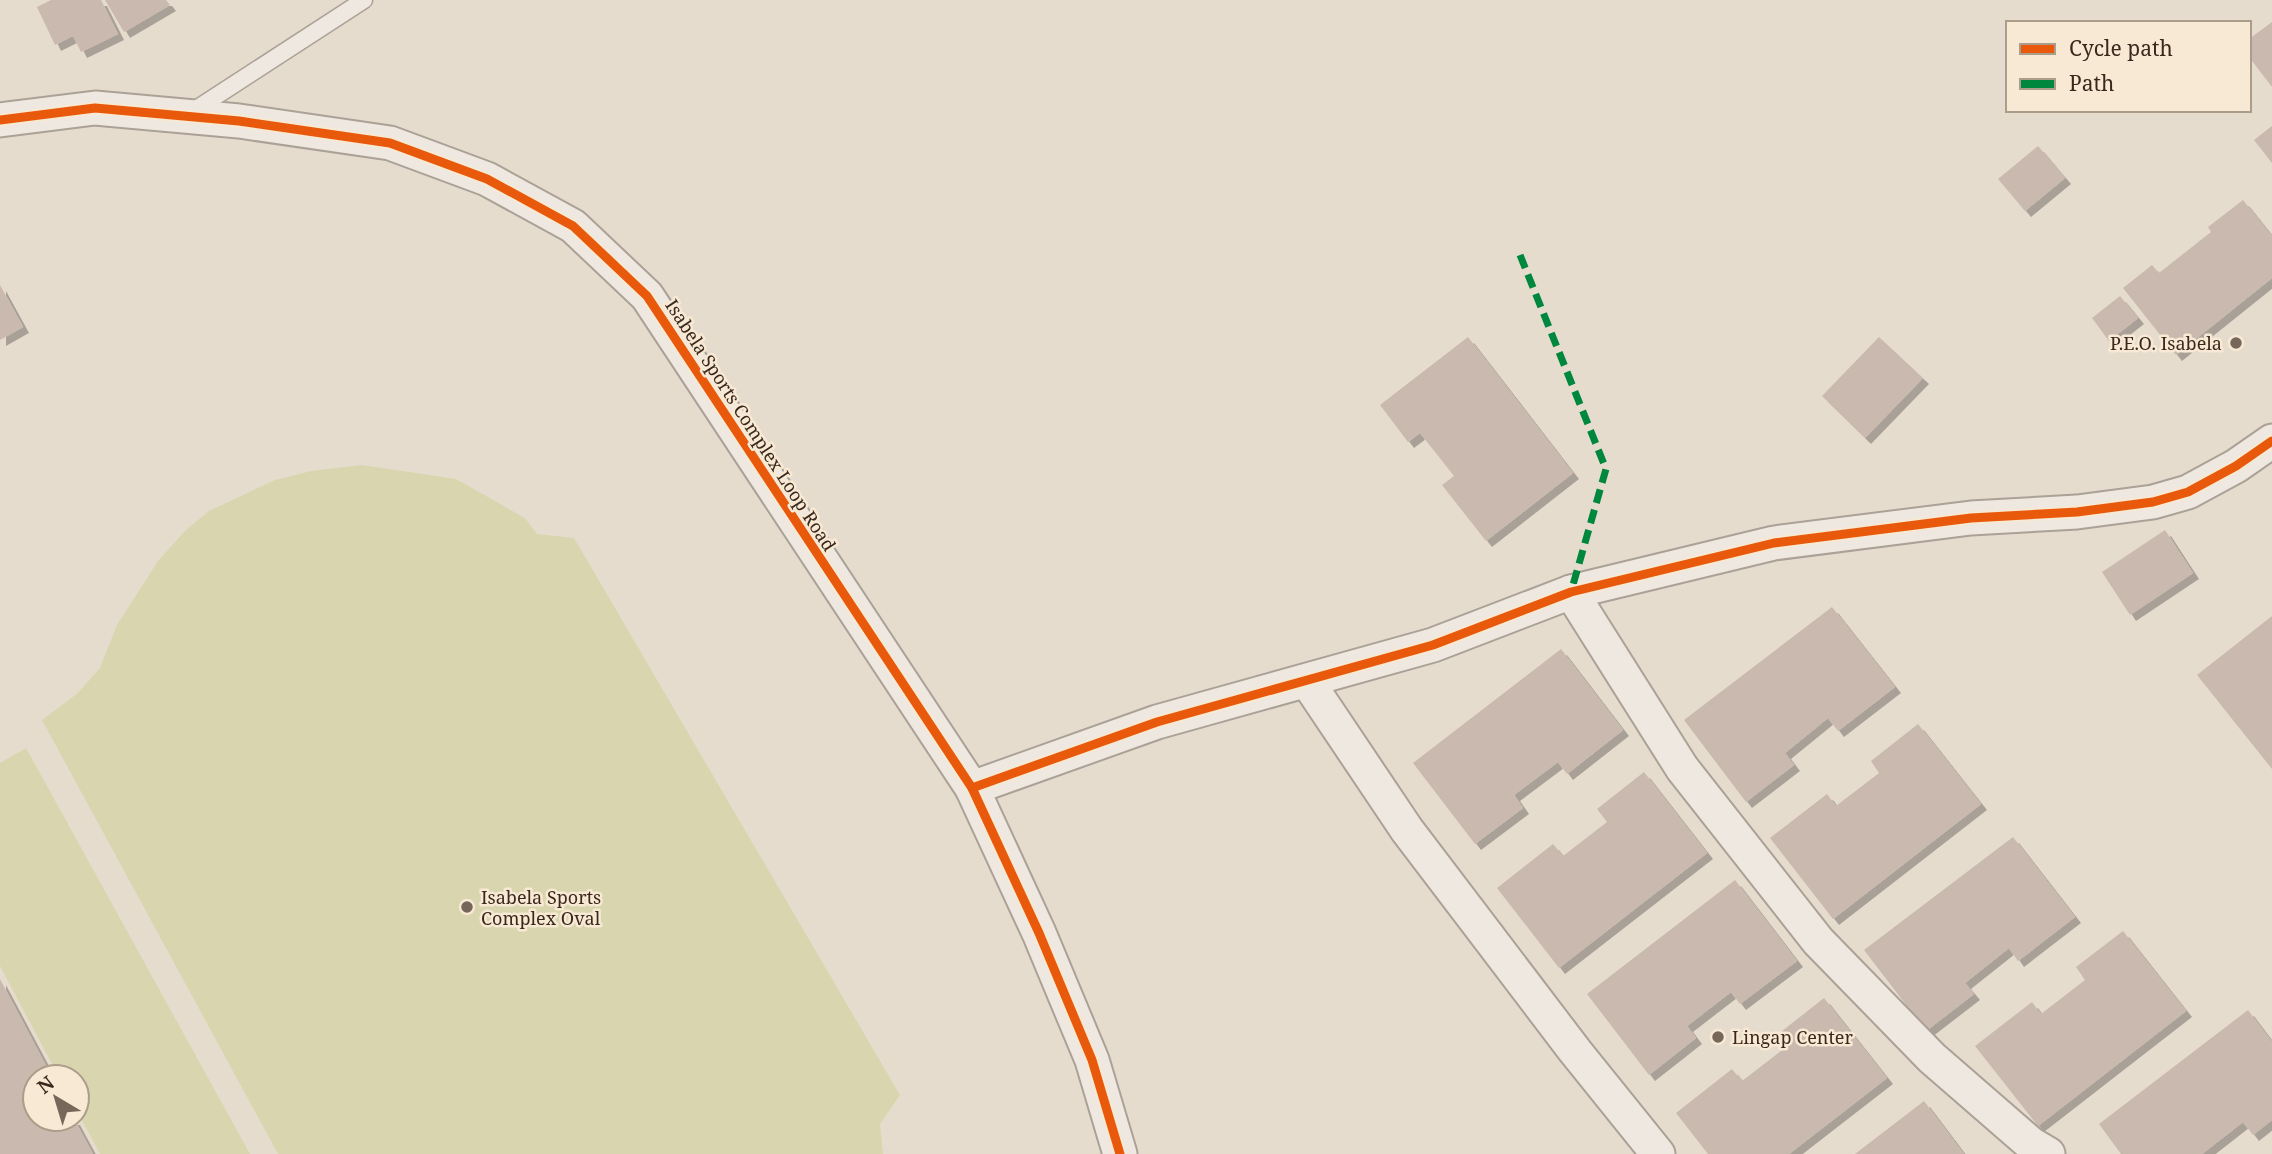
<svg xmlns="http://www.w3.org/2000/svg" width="2272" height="1154" font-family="'Noto Serif',serif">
<defs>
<filter id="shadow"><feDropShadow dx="6" dy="6" stdDeviation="0" flood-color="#0004"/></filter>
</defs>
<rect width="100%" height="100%" fill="#e6dcce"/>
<g fill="#d9d5af">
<path d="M362,465L456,479L525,518L537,534L574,538L900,1095L880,1124L883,1154H278L42,720L78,693L100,668L117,625L158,561L185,531L209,511L275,480L311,471Z"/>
<path d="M26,748L250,1154H100L77,1111V1077H59L0,966V763Z"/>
</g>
<g fill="#cab9ae" filter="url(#shadow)">
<path d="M51,0H101L118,34L81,52L73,36L55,45L37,7Z"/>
<path d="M105,0H166L170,5L124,32Z"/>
<path d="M2272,22V87L2249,57V39Z"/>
<path d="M2272,126V163L2254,140Z"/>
<path d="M2038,146L2065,178L2025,211L1998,179Z"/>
<path d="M2243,200L2272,236V278L2176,355L2123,288L2152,265L2159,273L2211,232L2208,227Z"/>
<path d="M0,285L23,327L0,340Z"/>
<path d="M2120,296L2138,318L2109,341L2092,318Z"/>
<path d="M1468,337L1573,473L1486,541L1442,485L1454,476L1420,433L1408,442L1380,405Z"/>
<path d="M1879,337L1923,378L1865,438L1822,396Z"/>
<path d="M2165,530L2193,573L2130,615L2102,572Z"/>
<path d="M1832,607L1895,687L1838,731L1828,718L1785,753L1794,765L1746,802L1684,720Z"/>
<path d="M2272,616V769L2197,675Z"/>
<path d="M1561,649L1623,730L1567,774L1558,762L1514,795L1523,808L1475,844L1413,763Z"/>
<path d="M1918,724L1981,804L1833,919L1770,838L1827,794L1836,806L1879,773L1871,761Z"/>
<path d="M1644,772L1707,853L1559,968L1497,888L1553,844L1563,856L1607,822L1597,809Z"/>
<path d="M2013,837L2075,917L2018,961L2009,948L1965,983L1974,994L1926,1031L1864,950Z"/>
<path d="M1735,880L1797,961L1740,1004L1731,992L1687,1026L1696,1038L1649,1075L1587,994Z"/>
<path d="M2123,931L2186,1011L2038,1126L1975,1046L2032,1002L2041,1014L2085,980L2076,967Z"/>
<path d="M0,979L52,1077H35V1119H74L93,1154H0Z"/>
<path d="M1824,998L1887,1078L1789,1154H1708L1676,1113L1732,1069L1742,1081L1786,1047L1777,1035Z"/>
<path d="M2248,1010L2272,1042V1120L2253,1135L2243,1122L2202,1154H2121L2099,1124Z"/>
<path d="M1924,1101L1964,1154H1855Z"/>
</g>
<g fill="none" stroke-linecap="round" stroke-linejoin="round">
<defs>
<path id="lane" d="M190,113L364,0"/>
<g id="street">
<path d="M0,120L95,108L239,121L390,143L487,179L573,226L647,296L972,788L1039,933L1092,1060L1120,1154"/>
<path d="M1571,592L1682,768L1818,941L1932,1058L2031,1144L2048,1154"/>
<path d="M1307,681L1407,830L1575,1051L1658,1154"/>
<path d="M972,788L1157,722L1433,645L1571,592L1774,543L1971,518L2077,512L2153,502L2188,492L2236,466L2272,441"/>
</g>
</defs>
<use href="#lane" stroke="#aba196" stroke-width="19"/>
<use href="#street" stroke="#aba196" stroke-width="37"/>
<use href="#lane" stroke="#eee8e0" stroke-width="16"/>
<use href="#street" stroke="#eee8e0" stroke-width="33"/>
<path stroke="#00873e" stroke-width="7" stroke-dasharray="14 7" stroke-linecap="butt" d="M1520,255L1606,469L1571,592"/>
<defs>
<g id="cycleway">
<path d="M0,120L95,108L239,121L390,143L487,179L573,226L647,296L972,788L1039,933L1092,1060L1120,1154"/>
<path d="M972,788L1157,722L1433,645L1571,592L1774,543L1971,518L2077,512L2153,502L2188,492L2236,466L2272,441"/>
</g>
</defs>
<use href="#cycleway" stroke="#f7e9d3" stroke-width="13"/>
<use href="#cycleway" stroke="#e8590c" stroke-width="9"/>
</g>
<g fill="#77675b" stroke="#f7e9d3" stroke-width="2.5">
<circle cx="2236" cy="343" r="7"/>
<circle cx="467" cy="907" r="7"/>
<circle cx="1718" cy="1037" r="7"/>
</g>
<g text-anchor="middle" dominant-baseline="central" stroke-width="5" stroke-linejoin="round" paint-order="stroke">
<g font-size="18" fill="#3b281d" stroke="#f7e9d3" text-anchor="start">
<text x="2222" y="343" text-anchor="end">P.E.O. Isabela</text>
<text x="481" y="897">Isabela Sports<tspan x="481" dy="21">Complex Oval</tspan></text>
<text x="1732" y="1037">Lingap Center</text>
</g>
<g font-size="18" fill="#3b281d" stroke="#f7e9d3">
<text transform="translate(751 425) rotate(57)">Isabela Sports Complex Loop Road</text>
</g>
</g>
<rect x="2006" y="21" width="245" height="91" fill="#f7e9d3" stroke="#ac9c8a" stroke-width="2"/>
<rect x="2020" y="44" width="35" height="10" fill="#e8590c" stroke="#ac9c8a" stroke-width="2"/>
<text x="2069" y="56" font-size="21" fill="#3b281d">Cycle path</text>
<rect x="2020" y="79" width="35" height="10" fill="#00873e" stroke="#ac9c8a" stroke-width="2"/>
<text x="2069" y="91" font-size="21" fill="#3b281d">Path</text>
<g transform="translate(56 1098) rotate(322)"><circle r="33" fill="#f7e9d3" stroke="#ac9c8a" stroke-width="2"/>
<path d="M0-5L12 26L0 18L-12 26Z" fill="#77675b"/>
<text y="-10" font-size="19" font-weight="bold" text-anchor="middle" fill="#3b281d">N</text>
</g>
</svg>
